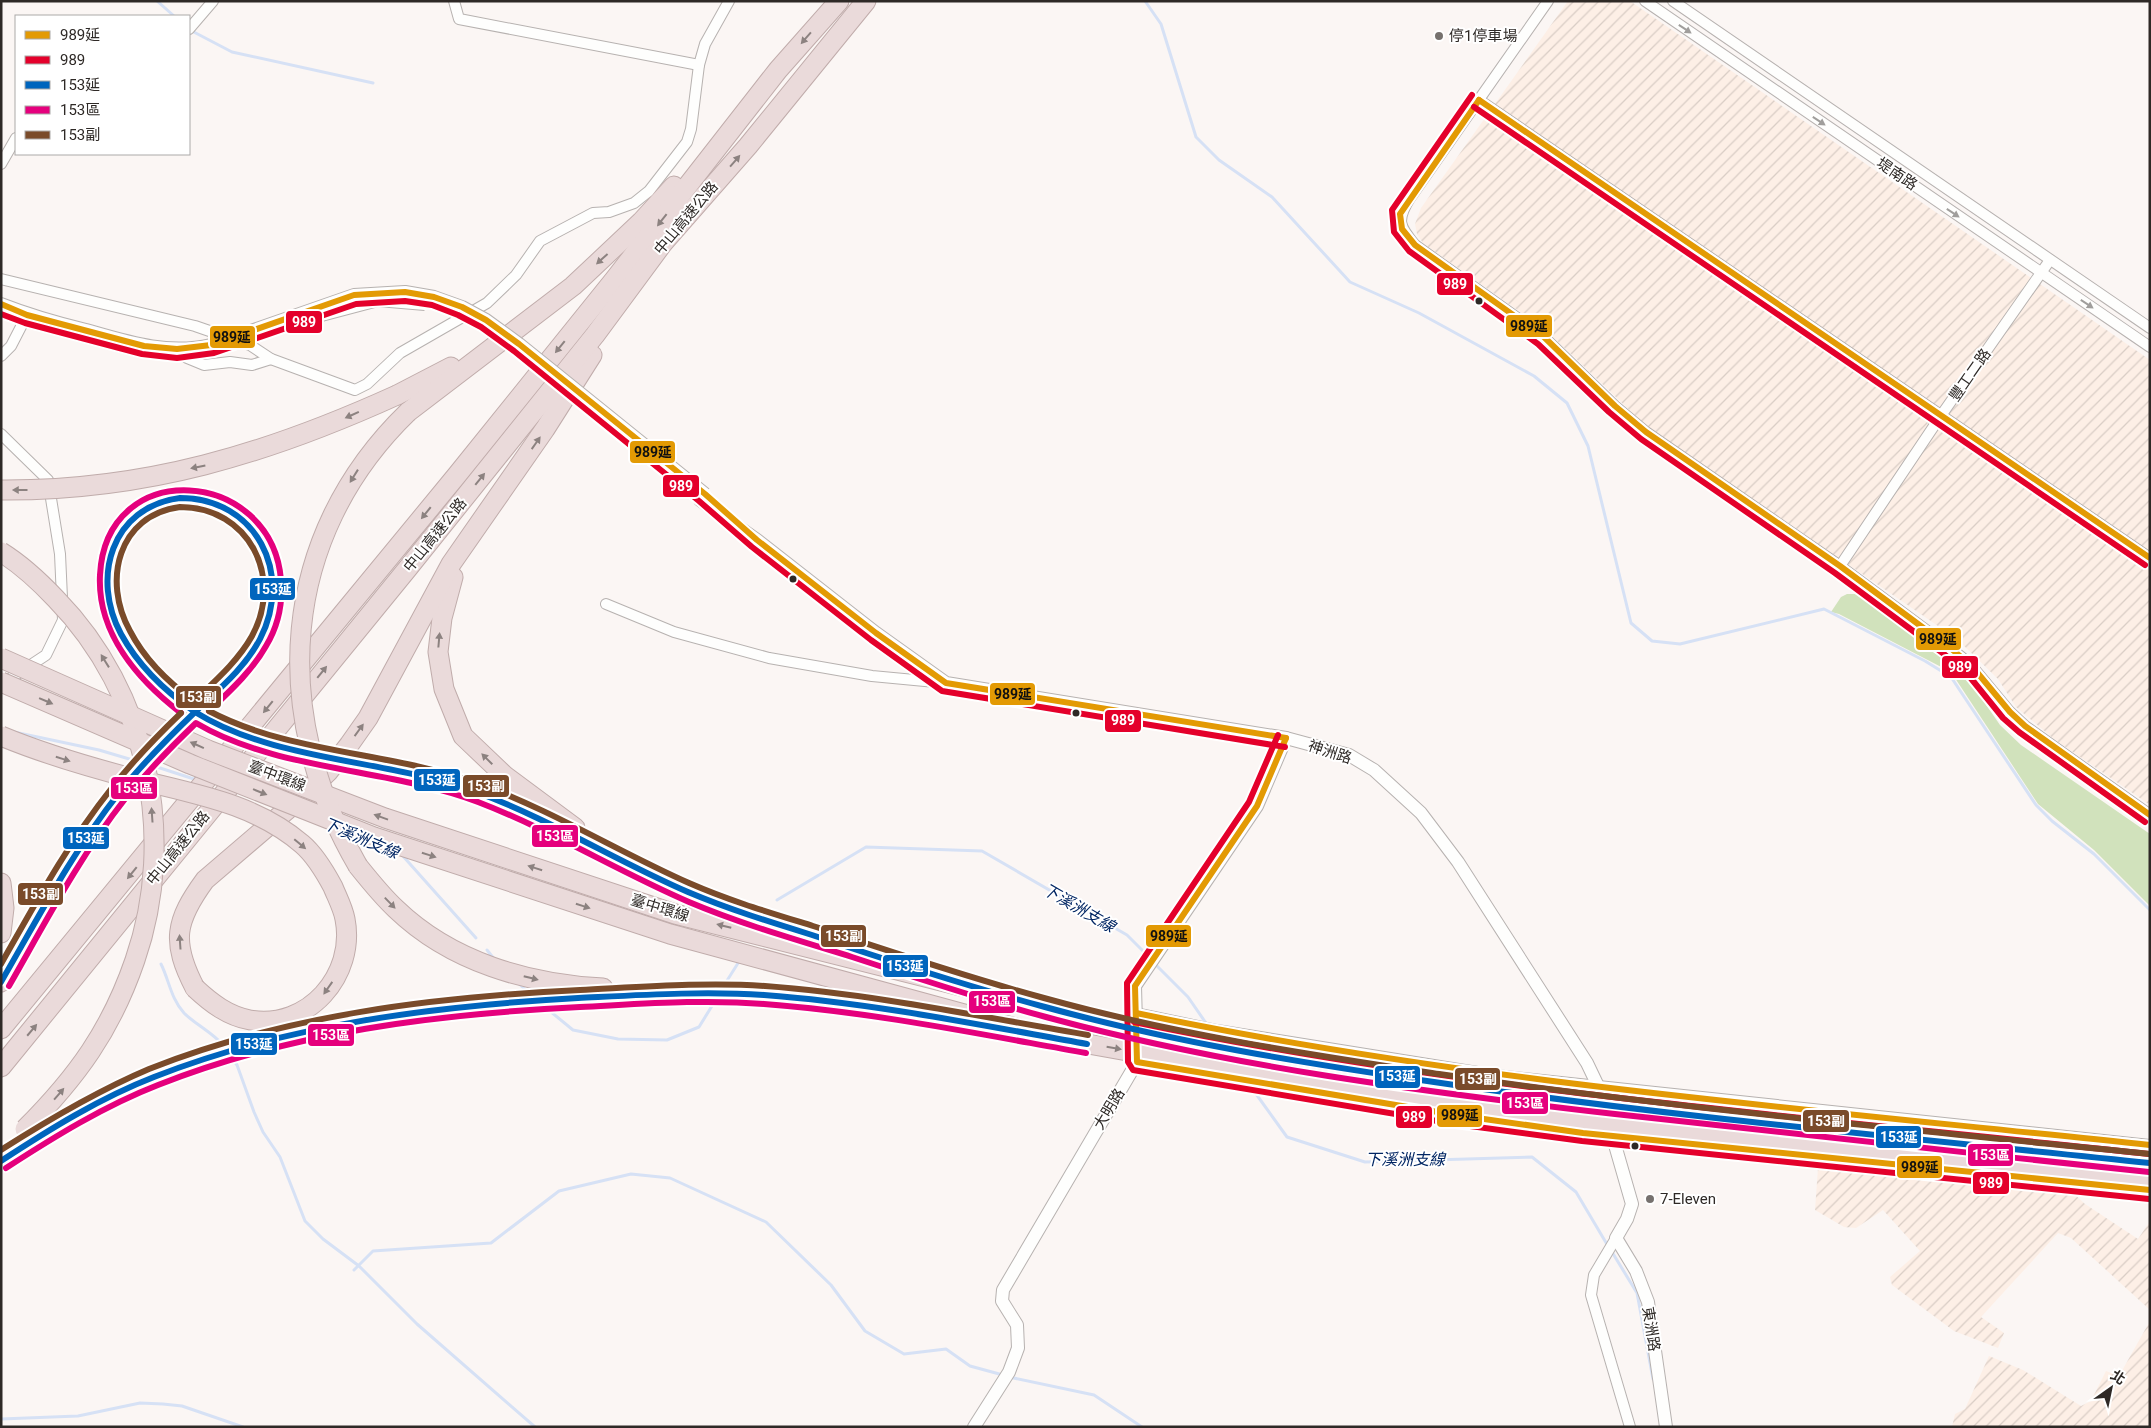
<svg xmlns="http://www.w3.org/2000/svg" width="2151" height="1428" font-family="Roboto,'Noto Sans TC',sans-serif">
<defs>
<pattern id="industrial-furrows" width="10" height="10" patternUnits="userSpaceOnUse" patternTransform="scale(1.25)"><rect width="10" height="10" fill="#fdefe6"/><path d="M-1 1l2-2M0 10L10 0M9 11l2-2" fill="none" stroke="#d9cdc5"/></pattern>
</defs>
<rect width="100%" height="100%" fill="#fbf6f4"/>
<g fill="url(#industrial-furrows)">
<path d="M1568,1H1630L2150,360V805L2054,739L2016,707L1998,679L1957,639L1645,425L1547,331L1423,243L1417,234L1415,224L1421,208Z"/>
<path d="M1818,1168L2070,1190L2085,1204L2138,1239L2150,1221V1310L2071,1238L2058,1233L1981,1317L2004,1333L1998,1348L1954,1331L1892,1285L1890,1277L1920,1251L1883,1210L1856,1228L1844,1227L1815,1210Z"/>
<path d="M2150,1321V1427H1952L1955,1414L1965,1409L1989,1356L2023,1370L2081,1406L2091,1401L2106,1371L2119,1376Z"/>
</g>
<path fill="#d1e2bc" d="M1847,594H1855L1863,597L1951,659L1962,670L2000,725L2021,745L2150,834V906L2094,850L2038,804L1953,675L1947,670L1839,614L1831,612L1841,597Z"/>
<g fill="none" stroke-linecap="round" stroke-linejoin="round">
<g stroke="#d6e1f5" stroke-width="3">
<path d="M157,1L174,16"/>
<path d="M1145,1L1161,24L1196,137L1219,160L1272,197L1350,282L1419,313L1534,376L1567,403L1588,446L1631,623L1652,641L1680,644L1824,609L1925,661L1951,677L2036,805L2052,821L2094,854L2150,910"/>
<path d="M190,30L232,52L373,83"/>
<path d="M14,732L99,750L136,761"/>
<path d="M157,767L197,780"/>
<path d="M402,855L476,938"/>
<path d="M777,900L866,847L982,851L1127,935L1150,958"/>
<path d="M487,950L495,960"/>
<path d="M1154,963L1188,997L1208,1026"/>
<path d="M161,964C169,980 171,999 184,1013C196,1025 212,1032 224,1046"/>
<path d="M517,982L529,993"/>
<path d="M723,987L740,960"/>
<path d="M545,1007L573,1030L618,1039L667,1040L699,1027L715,1001"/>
<path d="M231,1057L237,1065L254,1112L263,1132L280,1157L305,1221L323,1239L359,1266L417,1324L535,1427"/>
<path d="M1246,1080L1287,1137L1365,1162L1532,1157L1576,1192L1608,1246"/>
<path d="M1612,1252L1637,1293L1653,1379"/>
<path d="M354,1270L373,1251L491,1243L559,1191L631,1174L670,1178L766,1222L831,1285L865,1331L904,1354L946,1349L970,1366L1003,1375"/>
<path d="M1009,1377L1094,1395L1142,1427"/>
<path d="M1,1419L78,1416L140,1403L163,1404L182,1406L243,1427"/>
</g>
<defs>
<g id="minor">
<path d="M454,1L459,19L699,65"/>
<path d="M1548,1L1410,198C1396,221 1399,226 1415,245L1544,337L1615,406L1646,432L1840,566L1949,647L1971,665L2010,712L2025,726L2150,815"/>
<path d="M1645,1L2150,347"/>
<path d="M1673,1L2150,328"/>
<path d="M189,29L213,1"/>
<path d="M1479,100L2150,558"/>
<path d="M1,164L16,138"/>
<path d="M1,279L195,326L250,345L271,359L355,390L367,384L400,353L487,303L516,275L540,241L593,213L609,212L634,203L649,191L687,142L691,129L699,65L705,44L729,1"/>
<path d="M177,349L187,358L204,365L230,362L252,365L271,359"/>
<path d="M1,356L11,346L27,315"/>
<path d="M1,434L48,480L60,554L63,620L46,655L2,684"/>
<path d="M1840,566L1940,417L2050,260"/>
<path d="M606,604L674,632L769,658L872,676L946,683"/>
<path d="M1136,1013L1217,1030L1496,1075L2150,1145"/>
<path d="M1459,1115L1531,1126"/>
<path d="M1616,1238L1594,1275L1591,1295L1630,1427"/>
</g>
<g id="tertiary">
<path d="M1,304C29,315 57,323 86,330C128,342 167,355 211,345"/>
<path d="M700,500L757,540L876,633L946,683L1286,738L1349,755L1374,770L1421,813L1458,862L1587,1063L1598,1086L1632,1204L1627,1219L1616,1238L1636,1271L1648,1302L1666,1427"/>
<path d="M974,1427L1009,1372L1018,1348L1017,1325L1002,1301L1003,1290L1137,1062L1135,986L1257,806L1286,738"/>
</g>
<g id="motorway">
<path d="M397,395L451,367"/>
<path d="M408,412L573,286L641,222L674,186"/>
<path d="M453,577L442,618L438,652L444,689L463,736L505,776L575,828"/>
<path d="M158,683C143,665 126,647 116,625C66,507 222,447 266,553C275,576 275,608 265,631C246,673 193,711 162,746"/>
<path d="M415,774L474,791L522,811L631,867L720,905L888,960"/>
<path d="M358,866C370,881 382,896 396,909C451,962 528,984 603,988"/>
<path d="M1,883L4,908L1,933"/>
<path d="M1,982C44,908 84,832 142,768"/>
<path d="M195,988C171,942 175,921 205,880L302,797L328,772L349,745L368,718L451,564L545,429L592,355"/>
<path d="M713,992L786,997L981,1026"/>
<path d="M1,1029L457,475L614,280L778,70L839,1"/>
<path d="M1,1067L408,568L595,335L663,243L748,146L866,1"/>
<path d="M1,1161C73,1114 147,1075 229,1050C275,1036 323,1028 370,1021C416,1013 463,1005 509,1001C581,996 654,996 726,993"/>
</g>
</defs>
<use href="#minor" stroke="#b7b2b0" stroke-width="12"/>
<use href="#tertiary" stroke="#b7b2b0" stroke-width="14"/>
<use href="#motorway" stroke="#c0acab" stroke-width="21"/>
<use href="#minor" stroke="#fefefd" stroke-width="10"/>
<use href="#tertiary" stroke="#fefefd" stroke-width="12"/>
<use href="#motorway" stroke="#eadada" stroke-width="19"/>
<defs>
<g id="tertiary-bridge">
<path d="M310,318L378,300L425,304"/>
<path d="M211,345L354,295L405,292L434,297L462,307L486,320L519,344L705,494"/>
</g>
<g id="motorway-bridge">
<path d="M1,490C145,491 267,454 397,395"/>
<path d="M1,552C22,565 39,581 56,599C147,692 178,836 135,960C111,1030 77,1077 25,1129"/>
<path d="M1,658L208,750L385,818L675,914L1151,1034L1396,1078L1582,1102L2150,1163"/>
<path d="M1,682L190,764L374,837L670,934L1049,1037L1273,1077L1578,1124L2150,1185"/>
<path d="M158,683L191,710L220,727L271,746L415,774"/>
<path d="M1,736C44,754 89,767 135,779C194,794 254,803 302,844C315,855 325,872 333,887C337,897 343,908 345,919C356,975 308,1030 250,1020C228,1016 211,1003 195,988"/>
<path d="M358,866C269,714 279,537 408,412"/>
</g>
</defs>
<use href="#tertiary-bridge" stroke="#b7b2b0" stroke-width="14" stroke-linecap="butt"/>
<use href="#motorway-bridge" stroke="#c0acab" stroke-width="21" stroke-linecap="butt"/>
<use href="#tertiary-bridge" stroke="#fefefd" stroke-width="12"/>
<use href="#motorway-bridge" stroke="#eadada" stroke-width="19"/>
<defs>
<g id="bus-1">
<path d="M1479,100L1400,214L1402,229L1415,245L1544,337L1615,406L1646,432L1840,566L1949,647L1971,665L2010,712L2025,726L2150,815"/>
<path d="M1479,100L2150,558"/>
<path d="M1,304L27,315L144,346L177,349L211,345L354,295L405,292L434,297L462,307L486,320L519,344L705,494L757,540L876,633L946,683L1286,738"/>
<path d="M1286,738L1257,806L1135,986L1137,1062L1456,1115L1583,1133L2150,1190"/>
<path d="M1136,1013C1470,1083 1811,1109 2150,1145"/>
</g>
<g id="bus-2">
<path d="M1472,95L1392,210L1394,232L1409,251L1538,344L1609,412L1641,439L1835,573L1944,654L1965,671L2003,718L2019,732L2145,822"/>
<path d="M1474,107L2145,565"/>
<path d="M1,314L25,323L142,354L177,358L214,353L356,304L405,301L432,305L458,315L481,327L514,351L699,501L752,547L871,640L942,691L1285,747"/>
<path d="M1278,735L1249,802L1127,983L1128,1062L1133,1070L1455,1124L1582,1141L2149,1199"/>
<path d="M1134,1022C1468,1092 1810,1117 2149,1154"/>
</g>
<g id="bus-3">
<path d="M180,498C256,498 294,573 260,639C245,668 218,690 195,712C166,692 138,665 121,634C91,578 111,507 180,498Z"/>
<path d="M195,712C275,762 387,759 476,792C550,819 616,861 688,892C728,909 770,922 812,935C889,961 967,986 1045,1007C1172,1042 1303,1063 1434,1082C1671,1117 1911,1138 2150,1163"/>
<path d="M1,982C38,918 73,851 119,793C142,764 168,738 195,712"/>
<path d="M1,1161C50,1129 100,1098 154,1077C289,1024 435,1006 578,998C640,995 703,991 764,995C872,1003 980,1025 1087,1044"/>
</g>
<g id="bus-4">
<path d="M181,713C138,680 97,633 100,575C106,455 272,468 281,580C283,604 278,626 266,646C252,671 230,691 209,711"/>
<path d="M9,986C45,923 80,856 125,799C147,772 171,747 196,723C277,771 388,768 478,802C551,830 617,871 689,902C741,924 797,940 852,957C916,978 980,999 1046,1017C1231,1067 1424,1092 1615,1114C1793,1135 1971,1153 2149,1172"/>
<path d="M6,1168C54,1137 104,1106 158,1085C292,1032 437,1014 580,1007C641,1004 703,999 764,1004C872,1012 979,1034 1086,1053"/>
</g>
<g id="bus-5">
<path d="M180,507C249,507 284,577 252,636C238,661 215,681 194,701C169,683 144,658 130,631C102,581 118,515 180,507Z"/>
<path d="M209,711C290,754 393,752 480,784C553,811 619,852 689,883C730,901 771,913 813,926C889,951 966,977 1044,998C1173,1034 1307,1054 1439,1074C1675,1108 1913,1130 2150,1154"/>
<path d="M1,964C35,904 68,843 111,789C132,762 156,737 181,713"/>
<path d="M1,1150C48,1120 97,1091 149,1069C285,1015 434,997 580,990C641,987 704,982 765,986C874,994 982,1017 1088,1035"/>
</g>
</defs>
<use href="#bus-1" stroke="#fff" stroke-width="10"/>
<use href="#bus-2" stroke="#fff" stroke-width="10"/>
<use href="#bus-3" stroke="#fff" stroke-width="10"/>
<use href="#bus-4" stroke="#fff" stroke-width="10"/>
<use href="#bus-5" stroke="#fff" stroke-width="10"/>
<use href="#bus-1" stroke="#e39a04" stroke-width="6"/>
<use href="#bus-2" stroke="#e4002b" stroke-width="6"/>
<use href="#bus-3" stroke="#0065bd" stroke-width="6"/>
<use href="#bus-4" stroke="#e5007d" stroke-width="6"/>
<use href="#bus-5" stroke="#7a4b2a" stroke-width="6"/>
</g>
<defs><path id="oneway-solid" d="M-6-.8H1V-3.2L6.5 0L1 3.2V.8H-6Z" transform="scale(1.25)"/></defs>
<g fill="#a09e9c">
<use href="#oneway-solid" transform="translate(1685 29) rotate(34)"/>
<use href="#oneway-solid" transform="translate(1819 121) rotate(34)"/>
<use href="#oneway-solid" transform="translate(1953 213) rotate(34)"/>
<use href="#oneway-solid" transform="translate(2087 304) rotate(34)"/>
</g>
<g fill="#8c8280">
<use href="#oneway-solid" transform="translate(806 38) rotate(131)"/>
<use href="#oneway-solid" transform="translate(735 161) rotate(-49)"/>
<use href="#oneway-solid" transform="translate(662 220) rotate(128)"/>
<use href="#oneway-solid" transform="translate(602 259) rotate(138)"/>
<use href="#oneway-solid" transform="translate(560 347) rotate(129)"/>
<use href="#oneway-solid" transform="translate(352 415) rotate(156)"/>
<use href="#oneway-solid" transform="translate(536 443) rotate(-55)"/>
<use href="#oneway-solid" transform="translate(198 467) rotate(169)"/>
<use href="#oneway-solid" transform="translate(354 476) rotate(122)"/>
<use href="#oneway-solid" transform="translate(480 479) rotate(-51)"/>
<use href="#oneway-solid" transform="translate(20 490) rotate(-180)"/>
<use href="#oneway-solid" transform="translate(426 513) rotate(129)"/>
<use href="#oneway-solid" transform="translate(439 640) rotate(-85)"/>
<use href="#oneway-solid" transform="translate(105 661) rotate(-122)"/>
<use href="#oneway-solid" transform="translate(322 672) rotate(-51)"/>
<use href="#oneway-solid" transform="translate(46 701) rotate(23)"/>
<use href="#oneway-solid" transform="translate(268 707) rotate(129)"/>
<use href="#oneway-solid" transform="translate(359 730) rotate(-54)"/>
<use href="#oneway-solid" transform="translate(197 745) rotate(-156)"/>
<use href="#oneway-solid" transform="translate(63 759) rotate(17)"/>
<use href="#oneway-solid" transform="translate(487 759) rotate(-135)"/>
<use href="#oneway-solid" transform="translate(260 792) rotate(22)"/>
<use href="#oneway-solid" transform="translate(152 815) rotate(-94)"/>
<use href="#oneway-solid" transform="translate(381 817) rotate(-160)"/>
<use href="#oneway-solid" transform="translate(300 844) rotate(40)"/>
<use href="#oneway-solid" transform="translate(429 855) rotate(18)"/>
<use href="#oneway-solid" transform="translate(535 868) rotate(-162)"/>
<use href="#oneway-solid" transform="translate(132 873) rotate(129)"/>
<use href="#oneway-solid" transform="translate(390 903) rotate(46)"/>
<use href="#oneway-solid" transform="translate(583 906) rotate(18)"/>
<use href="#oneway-solid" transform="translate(724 926) rotate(-166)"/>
<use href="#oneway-solid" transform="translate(180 942) rotate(-94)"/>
<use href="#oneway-solid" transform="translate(531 978) rotate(14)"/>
<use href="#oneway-solid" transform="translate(328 988) rotate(125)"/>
<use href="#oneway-solid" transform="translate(32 1030) rotate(-50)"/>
<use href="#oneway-solid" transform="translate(1114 1048) rotate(10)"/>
<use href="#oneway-solid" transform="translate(59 1094) rotate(-49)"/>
</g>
<g fill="#76716e" stroke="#fff" stroke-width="2">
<circle cx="1439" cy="36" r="5"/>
<circle cx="1650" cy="1199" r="5"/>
</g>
<g fill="#2e2926" stroke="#fff" stroke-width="2">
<circle cx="1479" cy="301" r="4.5"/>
<circle cx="793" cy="579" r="4.5"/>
<circle cx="1076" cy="713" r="4.5"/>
<circle cx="1635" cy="1146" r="4.5"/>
</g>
<g text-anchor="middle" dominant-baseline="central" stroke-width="4" stroke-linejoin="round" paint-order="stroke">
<g font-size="15" fill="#2e2926" stroke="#fff" text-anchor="start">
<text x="1449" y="36">停1停車場</text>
<text x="1660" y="1199">7-Eleven</text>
</g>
<g font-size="15" fill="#2e2926" stroke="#fff">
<text transform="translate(1897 174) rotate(34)">堤南路</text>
<text transform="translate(686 218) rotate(-50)">中山高速公路</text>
<text transform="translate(1970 375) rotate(-55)">豐工二路</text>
<text transform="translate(435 535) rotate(-51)">中山高速公路</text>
<text transform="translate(1330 752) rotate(18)">神洲路</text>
<text transform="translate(277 776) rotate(21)">臺中環線</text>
<text transform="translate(178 848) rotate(-51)">中山高速公路</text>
<text transform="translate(660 908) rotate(17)">臺中環線</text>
<text transform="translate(1109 1109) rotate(-59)">大明路</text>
<text transform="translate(1651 1329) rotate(81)">東洲路</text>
</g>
<g font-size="16" font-style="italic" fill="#002563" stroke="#fff">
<text transform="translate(361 838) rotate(23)">下溪洲支線</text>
<text transform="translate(1079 908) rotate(30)">下溪洲支線</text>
<text x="1405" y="1159">下溪洲支線</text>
</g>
</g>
<g stroke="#fff" stroke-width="2">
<rect x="1436" y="272" width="38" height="24" rx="5" fill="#e4002b"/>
<rect x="285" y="310" width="38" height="24" rx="5" fill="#e4002b"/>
<rect x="1505" y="314" width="48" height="24" rx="5" fill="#e39a04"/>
<rect x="209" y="325" width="47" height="24" rx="5" fill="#e39a04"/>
<rect x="629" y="440" width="47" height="24" rx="5" fill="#e39a04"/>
<rect x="662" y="474" width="38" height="24" rx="5" fill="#e4002b"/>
<rect x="249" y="577" width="47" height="24" rx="5" fill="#0065bd"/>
<rect x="1915" y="627" width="47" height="24" rx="5" fill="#e39a04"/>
<rect x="1941" y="655" width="38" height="24" rx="5" fill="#e4002b"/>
<rect x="989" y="682" width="47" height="24" rx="5" fill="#e39a04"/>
<rect x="175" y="685" width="47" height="24" rx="5" fill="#7a4b2a"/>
<rect x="1104" y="709" width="38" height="24" rx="5" fill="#e4002b"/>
<rect x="413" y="768" width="48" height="24" rx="5" fill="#0065bd"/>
<rect x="462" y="774" width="48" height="24" rx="5" fill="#7a4b2a"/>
<rect x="110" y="776" width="48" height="24" rx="5" fill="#e5007d"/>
<rect x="531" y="824" width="48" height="24" rx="5" fill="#e5007d"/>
<rect x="62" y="826" width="48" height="24" rx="5" fill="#0065bd"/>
<rect x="17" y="882" width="47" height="24" rx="5" fill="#7a4b2a"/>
<rect x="820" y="924" width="47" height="24" rx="5" fill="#7a4b2a"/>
<rect x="1145" y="924" width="47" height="24" rx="5" fill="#e39a04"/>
<rect x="882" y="954" width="47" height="24" rx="5" fill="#0065bd"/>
<rect x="968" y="990" width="48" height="24" rx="5" fill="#e5007d"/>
<rect x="307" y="1023" width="48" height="24" rx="5" fill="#e5007d"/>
<rect x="230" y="1032" width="48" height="24" rx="5" fill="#0065bd"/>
<rect x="1374" y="1065" width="47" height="24" rx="5" fill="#0065bd"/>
<rect x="1454" y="1067" width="47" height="24" rx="5" fill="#7a4b2a"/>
<rect x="1501" y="1091" width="48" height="24" rx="5" fill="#e5007d"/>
<rect x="1436" y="1104" width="47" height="24" rx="5" fill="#e39a04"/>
<rect x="1395" y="1105" width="38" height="24" rx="5" fill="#e4002b"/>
<rect x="1802" y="1109" width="48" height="24" rx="5" fill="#7a4b2a"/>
<rect x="1875" y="1125" width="47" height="24" rx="5" fill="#0065bd"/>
<rect x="1967" y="1143" width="47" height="24" rx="5" fill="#e5007d"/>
<rect x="1896" y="1155" width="47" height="24" rx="5" fill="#e39a04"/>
<rect x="1972" y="1171" width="38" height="24" rx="5" fill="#e4002b"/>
</g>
<g font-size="14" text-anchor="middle" font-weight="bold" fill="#fff">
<text x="1455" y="289">989</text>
<text x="304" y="327">989</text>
<text x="681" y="491">989</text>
<text x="273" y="594">153延</text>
<text x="1960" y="672">989</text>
<text x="198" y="702">153副</text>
<text x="1123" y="725">989</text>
<text x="437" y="785">153延</text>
<text x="486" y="791">153副</text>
<text x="134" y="793">153區</text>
<text x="555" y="841">153區</text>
<text x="86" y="843">153延</text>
<text x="41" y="899">153副</text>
<text x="844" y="941">153副</text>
<text x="905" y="971">153延</text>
<text x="992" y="1006">153區</text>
<text x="331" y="1040">153區</text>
<text x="254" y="1049">153延</text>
<text x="1397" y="1081">153延</text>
<text x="1478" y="1084">153副</text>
<text x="1525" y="1108">153區</text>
<text x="1414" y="1122">989</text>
<text x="1826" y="1126">153副</text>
<text x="1899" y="1142">153延</text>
<text x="1991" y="1160">153區</text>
<text x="1991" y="1188">989</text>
</g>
<g font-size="14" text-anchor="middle" font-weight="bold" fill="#111">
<text x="1529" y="331">989延</text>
<text x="232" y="342">989延</text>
<text x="653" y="457">989延</text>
<text x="1938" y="644">989延</text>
<text x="1013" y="699">989延</text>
<text x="1169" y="941">989延</text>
<text x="1460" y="1120">989延</text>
<text x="1920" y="1172">989延</text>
</g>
<rect width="2151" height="1428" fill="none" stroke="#2e2926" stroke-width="5"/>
<rect x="15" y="15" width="175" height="140" fill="#ffffff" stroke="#aba9a8"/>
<rect x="25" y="31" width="25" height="8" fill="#e39a04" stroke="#aba9a8"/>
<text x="60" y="40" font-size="15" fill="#2e2926">989延</text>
<rect x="25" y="56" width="25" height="8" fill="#e4002b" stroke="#aba9a8"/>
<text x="60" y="65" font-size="15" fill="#2e2926">989</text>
<rect x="25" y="81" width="25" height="8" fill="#0065bd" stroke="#aba9a8"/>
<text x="60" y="90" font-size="15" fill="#2e2926">153延</text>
<rect x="25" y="106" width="25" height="8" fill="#e5007d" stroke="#aba9a8"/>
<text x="60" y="115" font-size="15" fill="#2e2926">153區</text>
<rect x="25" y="131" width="25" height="8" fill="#7a4b2a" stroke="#aba9a8"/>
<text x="60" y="140" font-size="15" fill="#2e2926">153副</text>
<g transform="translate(2111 1388) rotate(33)" stroke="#ffffff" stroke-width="4" paint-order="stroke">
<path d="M0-4L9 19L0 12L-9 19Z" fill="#2e2926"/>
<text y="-8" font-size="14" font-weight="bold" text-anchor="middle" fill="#2e2926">北</text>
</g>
</svg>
